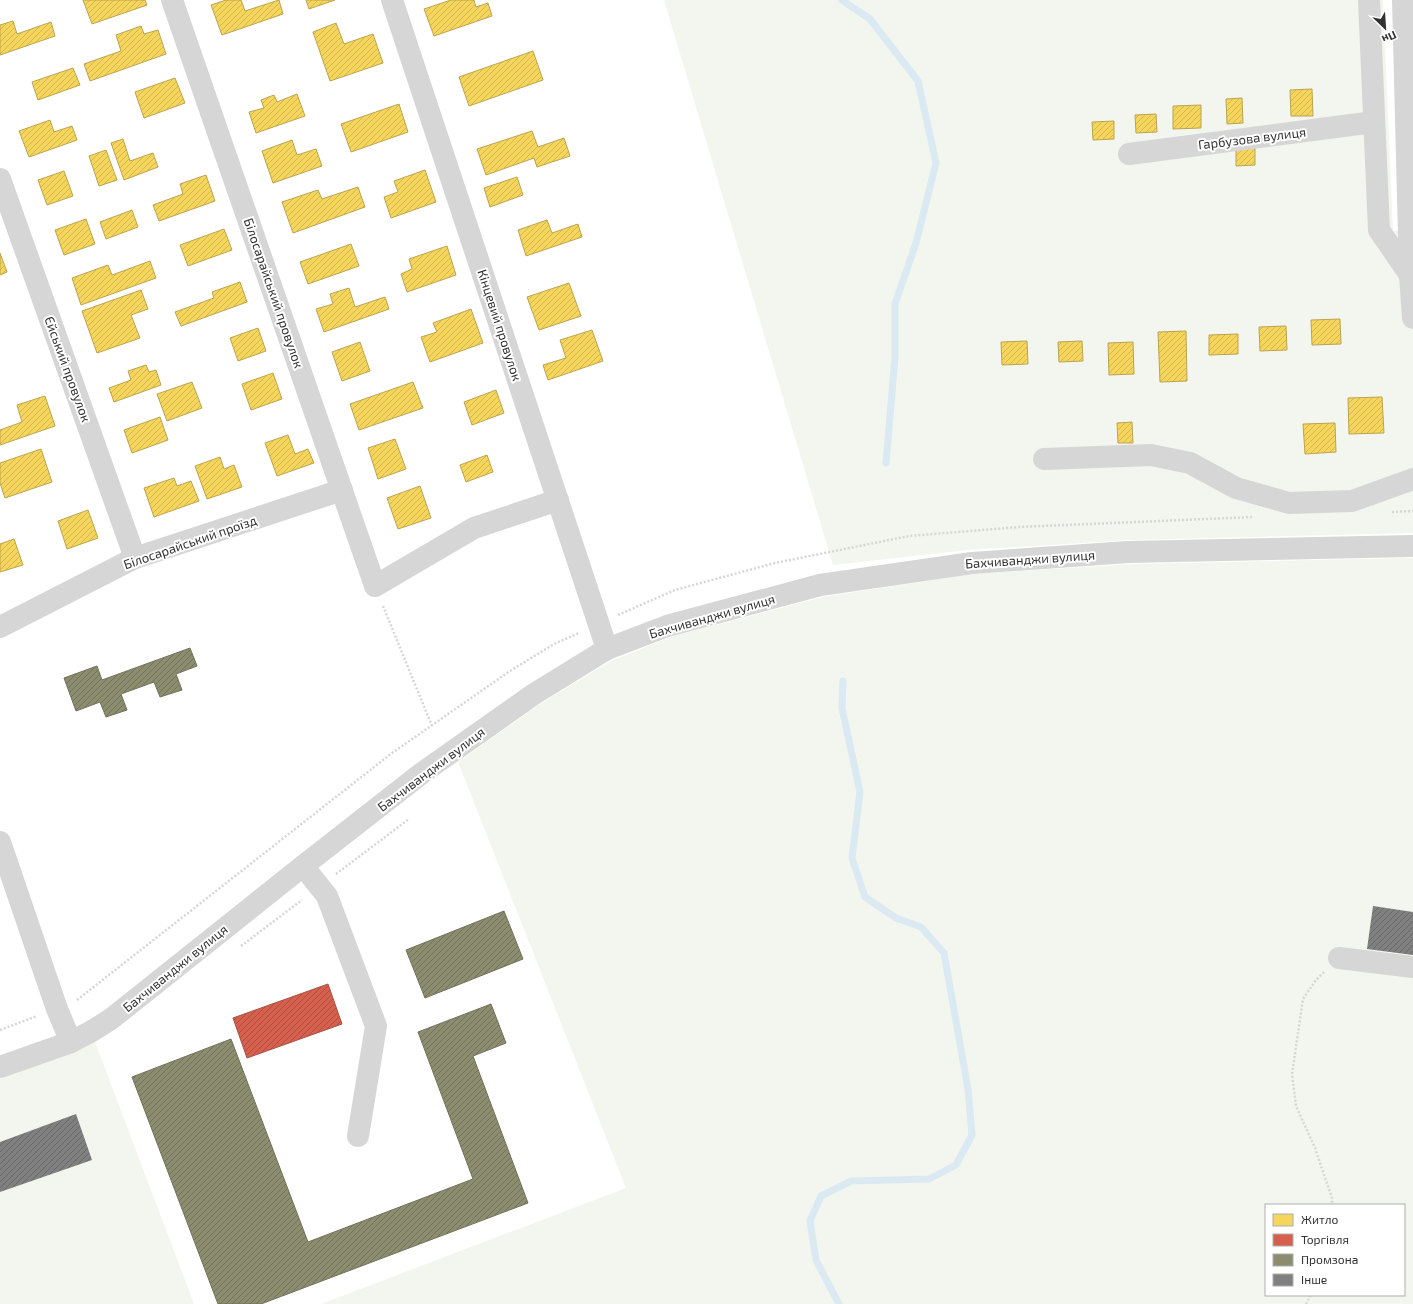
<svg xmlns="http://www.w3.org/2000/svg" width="1413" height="1304" font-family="'Exo 2',sans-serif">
<defs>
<pattern id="homes-hatch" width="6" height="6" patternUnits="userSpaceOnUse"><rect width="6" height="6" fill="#f6d55c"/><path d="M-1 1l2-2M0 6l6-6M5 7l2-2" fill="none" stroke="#d3b750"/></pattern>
<pattern id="shops-hatch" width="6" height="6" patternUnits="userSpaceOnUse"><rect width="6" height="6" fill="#d6604d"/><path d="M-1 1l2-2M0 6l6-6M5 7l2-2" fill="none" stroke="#ae5041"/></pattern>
<pattern id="industry-hatch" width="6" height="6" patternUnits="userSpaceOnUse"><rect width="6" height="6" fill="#8c8c6e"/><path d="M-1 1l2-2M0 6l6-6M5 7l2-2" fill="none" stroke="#73735b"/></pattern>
<pattern id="building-hatch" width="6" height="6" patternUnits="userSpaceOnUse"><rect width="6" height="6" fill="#808080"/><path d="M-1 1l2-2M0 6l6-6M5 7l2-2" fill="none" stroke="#696969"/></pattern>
</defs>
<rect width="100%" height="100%" fill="#fff"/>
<g fill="#f2f6ee" fill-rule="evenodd">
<path d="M664,0H1383L1393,231H1413V533L1130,540L967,550L833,565Z"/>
<path d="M1413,558V1304H321L626,1188L458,762L540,704L611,661L674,636L823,597L973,574L1133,564ZM1266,1205H1404V1295H1266Z"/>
<path d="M92,1034L194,1304H0V1079L73,1047Z"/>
</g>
<g fill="url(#homes-hatch)" stroke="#bba44f">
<path d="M83,0H145L147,5L92,24Z"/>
<path d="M226,0H241L245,11L279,0L283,14L222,35L211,5Z"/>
<path d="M306,0H335L309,9Z"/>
<path d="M451,0H474L476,7L488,3L492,16L434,36L424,9Z"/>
<path d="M13,21L17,34L51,22L55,36L0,55V25Z"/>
<path d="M336,23L344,44L373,34L383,63L330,81L313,32Z"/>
<path d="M141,26L144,34L158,30L166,54L90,81L84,64L121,51L116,35Z"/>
<path d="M533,51L543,80L469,106L459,77Z"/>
<path d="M73,68L80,85L38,100L32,82Z"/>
<path d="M175,78L185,103L144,118L135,92Z"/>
<path d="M1312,89L1313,116H1291L1290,90Z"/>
<path d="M297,94L305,116L256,133L249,112L264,108L261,100L274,95L277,102Z"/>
<path d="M1242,98L1243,123L1227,124L1226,99Z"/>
<path d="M399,104L408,132L351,152L341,124Z"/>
<path d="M1201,105V128L1173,129V106Z"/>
<path d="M1156,114L1157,132L1136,133L1135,115Z"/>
<path d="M50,120L54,132L72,126L77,140L29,157L19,131Z"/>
<path d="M1114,121V139L1093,140L1092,122Z"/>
<path d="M532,131L538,147L564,138L570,156L537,167L534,158L486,175L477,149Z"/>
<path d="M123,139L130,161L153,153L158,167L124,180L111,143Z"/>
<path d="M292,140L297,155L316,149L322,166L273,183L262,151Z"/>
<path d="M1236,147H1255V165L1236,166Z"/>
<path d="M106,150L117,180L99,186L89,156Z"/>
<path d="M425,170L436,202L391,218L384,197L398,192L394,181Z"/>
<path d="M64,171L73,196L47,205L38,180Z"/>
<path d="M206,175L215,201L159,221L153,205L183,194L180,184Z"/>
<path d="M517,177L523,195L490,207L484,188Z"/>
<path d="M358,187L365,207L293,233L282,202L318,190L322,199Z"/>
<path d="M132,210L138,227L106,239L100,222Z"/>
<path d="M86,219L95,244L64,255L55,230Z"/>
<path d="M547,220L552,233L578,224L582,237L526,256L518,230Z"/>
<path d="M224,229L232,250L188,266L180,245Z"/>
<path d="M351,244L359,266L308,284L300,262Z"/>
<path d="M447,246L456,275L407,292L401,274L412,269L409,259Z"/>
<path d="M0,253L7,272L0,275Z"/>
<path d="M150,261L156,278L81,305L72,278L108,265L112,275Z"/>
<path d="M240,282L247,302L181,326L175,312L214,298L212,292Z"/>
<path d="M569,283L581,316L539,330L527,297Z"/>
<path d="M349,288L355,307L385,297L389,309L324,332L316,309L333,304L330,294Z"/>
<path d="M141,290L148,309L131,315L140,338L97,353L82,311Z"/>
<path d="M471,309L483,343L430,362L421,337L437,332L433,323Z"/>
<path d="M1340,319L1341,344L1312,345L1311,320Z"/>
<path d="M1286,326L1287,350L1260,351L1259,327Z"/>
<path d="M258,328L266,351L238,361L230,338Z"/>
<path d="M592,330L603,361L548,380L543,365L566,358L560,340Z"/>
<path d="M1186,331L1187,381L1160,382L1158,332Z"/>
<path d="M1238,334V354L1209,355V335Z"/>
<path d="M1027,341L1028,364L1002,365L1001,342Z"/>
<path d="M1082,341L1083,361L1059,362L1058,342Z"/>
<path d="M360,342L370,371L342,381L332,352Z"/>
<path d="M1133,342L1134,374L1109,375L1108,343Z"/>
<path d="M146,365L149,372L156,370L161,385L114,402L109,388L131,380L128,371Z"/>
<path d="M273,373L282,399L251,410L242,384Z"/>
<path d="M192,382L202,408L167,421L157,394Z"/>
<path d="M413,382L423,408L359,430L350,404Z"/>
<path d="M496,390L504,413L472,425L464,402Z"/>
<path d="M45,396L55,426L0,445V430L22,422L17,405Z"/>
<path d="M1382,397L1384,433L1349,434L1348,398Z"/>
<path d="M160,417L168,440L132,453L124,430Z"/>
<path d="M1132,422L1133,443H1118L1117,423Z"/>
<path d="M1335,423L1336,452L1305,454L1303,424Z"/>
<path d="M288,435L295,454L308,449L314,463L277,476L265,443Z"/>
<path d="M395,439L406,469L378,479L368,448Z"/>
<path d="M41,449L52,482L5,498L0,483V463Z"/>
<path d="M487,455L493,472L466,482L460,465Z"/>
<path d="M220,457L224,469L234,465L242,487L207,499L195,466Z"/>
<path d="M174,478L177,486L191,481L199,501L154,517L144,488Z"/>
<path d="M420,486L431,518L398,529L387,498Z"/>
<path d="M88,510L98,538L67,549L58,521Z"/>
<path d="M14,539L23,565L0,572V544Z"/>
</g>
<path fill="url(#shops-hatch)" stroke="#a55245" d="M328,984L342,1024L247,1058L233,1018Z"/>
<g fill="url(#industry-hatch)" stroke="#71715c">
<path d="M190,648L197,666L176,674L182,690L160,697L154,682L121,694L127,710L106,717L100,702L76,711L64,678L97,666L102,680Z"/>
<path d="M504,911L523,959L425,998L406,950Z"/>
<path d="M491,1004L506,1043L473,1056L528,1203L261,1304H218L132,1077L231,1039L308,1242L473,1179L418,1032Z"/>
</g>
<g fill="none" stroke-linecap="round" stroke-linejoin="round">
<g stroke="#dbe9f3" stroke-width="7">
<path d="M842,0L870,19L918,81L936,163L916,243L895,304V357L886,463"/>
<path d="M839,1304L816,1260L810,1221L821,1196L851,1181L929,1179L956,1165L972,1135L968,1089L944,953L921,927L896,918L865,897L852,858L860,792L842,708L843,681"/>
</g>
</g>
<g fill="url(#building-hatch)">
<path d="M1373,906L1413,912V955L1367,949Z"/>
<path d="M76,1114L92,1160L0,1192V1142Z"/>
</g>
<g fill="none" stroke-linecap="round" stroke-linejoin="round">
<g stroke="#d6d6d6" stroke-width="2.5" stroke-dasharray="2 2" stroke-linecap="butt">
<path d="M1392,512L1413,511"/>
<path d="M383,606L432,726"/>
<path d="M618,615L675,590L775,563L909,536L1019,527L1253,517"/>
<path d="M336,874L409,819"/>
<path d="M241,946L302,900"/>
<path d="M1324,972L1316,980L1303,999L1292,1074L1296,1106L1315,1148L1332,1198V1205"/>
<path d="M77,1000L392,753L510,671L554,644L579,633"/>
<path d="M0,1030L37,1016"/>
<path d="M1306,1304L1311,1295"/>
</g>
<g stroke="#d6d6d6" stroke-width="22">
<path d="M172,0L375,586L474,528L558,500"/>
<path d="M392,0L607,649"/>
<path d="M1369,0L1379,230L1410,275"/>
<path d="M1403,0L1410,275L1413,318"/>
<path d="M1129,154L1374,122"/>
<path d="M0,179L135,558"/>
<path d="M1044,459L1151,455L1190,463L1236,488L1289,503L1352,501L1413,479"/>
<path d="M0,627L135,558L342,490"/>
<path d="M0,842L57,1009L71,1042"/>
<path d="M303,866L327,896L376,1026L358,1136"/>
<path d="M1339,958L1413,967"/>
<path d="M0,1067L71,1042L92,1031L111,1019L303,866L422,773L534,694L607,649L667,626L820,585L972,563L1128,552L1413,546"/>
</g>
</g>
<g text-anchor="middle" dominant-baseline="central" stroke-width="4" stroke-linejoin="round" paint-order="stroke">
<g font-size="13" fill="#323232" stroke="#fff">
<text transform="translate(1252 138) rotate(-7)">Гарбузова вулиця</text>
<text transform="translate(274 293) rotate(71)">Білосарайський провулок</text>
<text transform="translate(500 325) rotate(72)">Кінцевий провулок</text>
<text transform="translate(68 369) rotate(70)">Єйський провулок</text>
<text transform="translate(190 542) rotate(-19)">Білосарайський проїзд</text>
<text transform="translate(1030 559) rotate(-4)">Бахчиванджи вулиця</text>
<text transform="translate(712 616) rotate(-16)">Бахчиванджи вулиця</text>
<text transform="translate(431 769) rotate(-37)">Бахчиванджи вулиця</text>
<text transform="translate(175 968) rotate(-39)">Бахчиванджи вулиця</text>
</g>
</g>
<rect x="1265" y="1204" width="140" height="92" fill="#ffffff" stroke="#adadad"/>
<rect x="1273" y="1214" width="20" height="12" fill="#f6d55c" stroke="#adadad"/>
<text x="1301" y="1224" font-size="12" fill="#323232">Житло</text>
<rect x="1273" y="1234" width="20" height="12" fill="#d6604d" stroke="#adadad"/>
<text x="1301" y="1244" font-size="12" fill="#323232">Торгівля</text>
<rect x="1273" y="1254" width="20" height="12" fill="#8c8c6e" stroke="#adadad"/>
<text x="1301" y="1264" font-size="12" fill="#323232">Промзона</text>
<rect x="1273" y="1274" width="20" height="12" fill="#808080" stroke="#adadad"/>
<text x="1301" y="1284" font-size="12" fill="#323232">Інше</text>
<g transform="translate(1385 28) rotate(155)" stroke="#ffffff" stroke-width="3" paint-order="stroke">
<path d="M0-3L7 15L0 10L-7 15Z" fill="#323232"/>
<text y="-6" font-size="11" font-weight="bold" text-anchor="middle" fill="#323232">Пн</text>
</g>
</svg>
